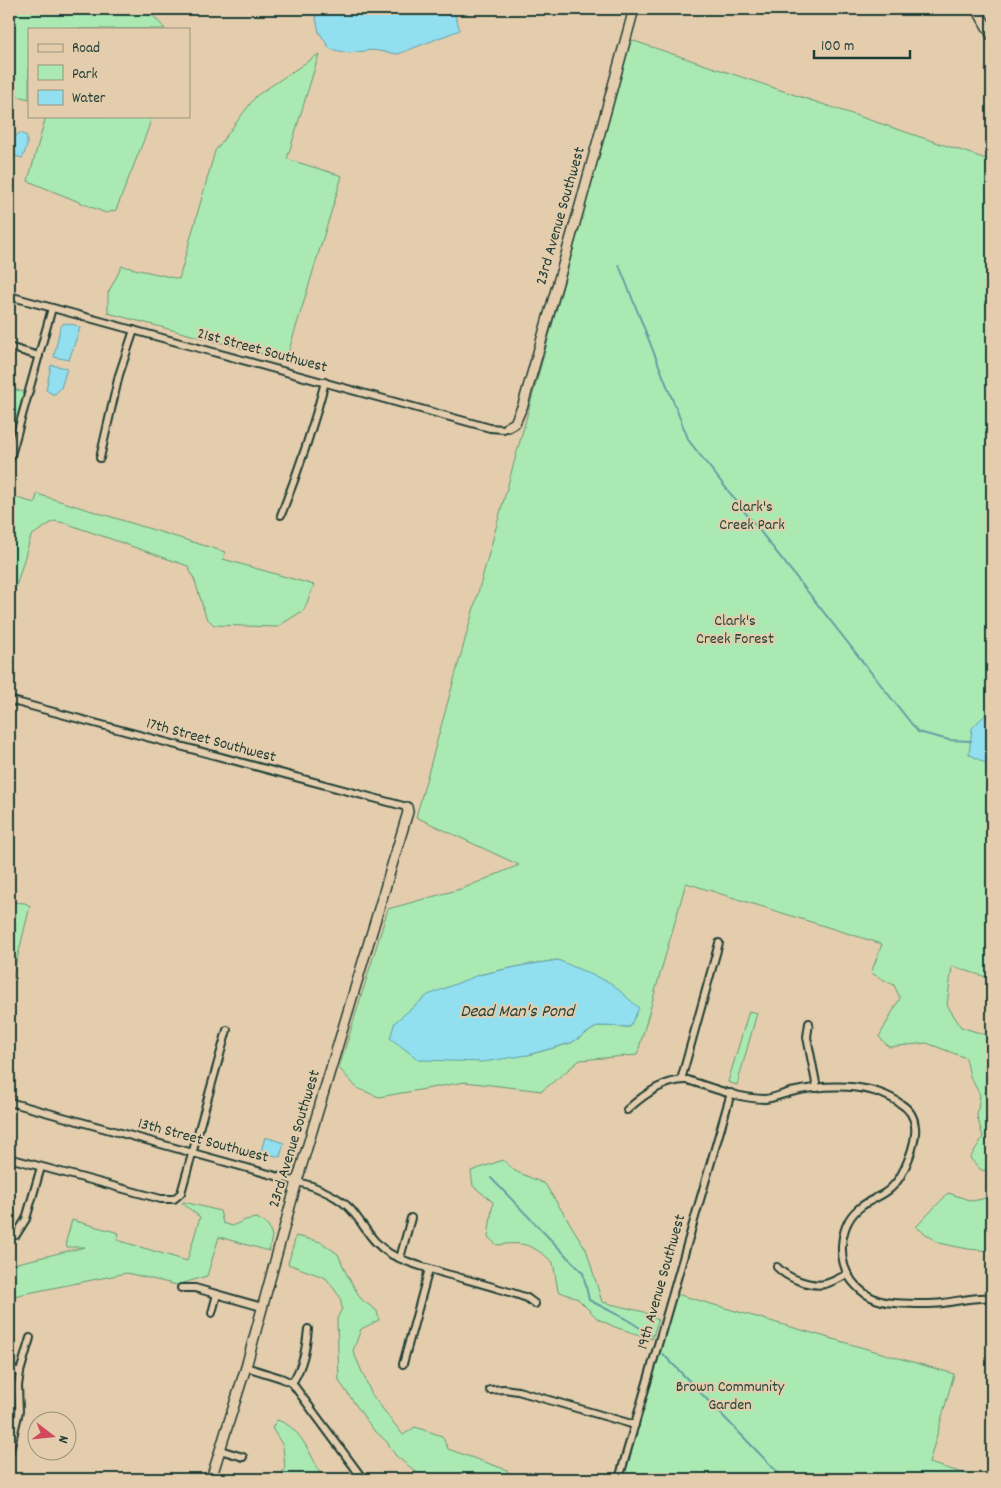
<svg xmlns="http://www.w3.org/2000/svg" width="1001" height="1488" font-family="Dekko,sans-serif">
<rect width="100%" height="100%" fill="#e4cdad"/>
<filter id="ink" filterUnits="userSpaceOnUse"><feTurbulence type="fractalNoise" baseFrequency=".02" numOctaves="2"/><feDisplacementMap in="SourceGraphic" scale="10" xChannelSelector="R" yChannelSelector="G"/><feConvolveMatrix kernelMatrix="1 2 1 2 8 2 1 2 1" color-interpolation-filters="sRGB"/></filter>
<g filter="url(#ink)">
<g fill="#aaeab2" stroke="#649473" fill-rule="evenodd">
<path d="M9,9H137L150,12L165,29H29V99L9,94Z"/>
<path d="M631,40L992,161V979L952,966L947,1005L961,1027L992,1037V1072L985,1095L992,1112V1171L981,1170L970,1158L983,1137L977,1116L980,1095L970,1076L966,1058L927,1043L889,1047L879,1037L900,998L894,985L871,973L882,944L686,883L637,1055L580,1060L542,1091L465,1082L379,1097L357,1088L339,1068L388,909L464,888L519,865L416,817ZM558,960L630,1027L598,1026L571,1043L528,1055L478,975L525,965Z"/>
<path d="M319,54L287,159L342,176L286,360L108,313V293L122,266L179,279L215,151L256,96Z"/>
<path d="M46,116H152L147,132L116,210L106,213L28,181Z"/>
<path d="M9,388L24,392L15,423L9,421Z"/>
<path d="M37,494L225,552L223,559L314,585L304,610L277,627L214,625L206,617L195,581L188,566L65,523L54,521L31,536L9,610V496L35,503Z"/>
<path d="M9,902L25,903L30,906L12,980L9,983Z"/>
<path d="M749,1011L757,1013L737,1085L728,1082Z"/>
<path d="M503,1160L515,1171L545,1184L586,1249L602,1302L644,1312L658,1320L652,1339L615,1327L598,1319L578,1299L558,1291L553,1262C532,1245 525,1241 497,1245L488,1237L493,1202L473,1186L471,1171Z"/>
<path d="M948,1193L972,1201L992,1197V1251L968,1249L939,1243L916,1227Z"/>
<path d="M184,1202L220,1211L223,1223L232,1226L245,1220L257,1218L268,1225L272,1236L269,1251L219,1237L207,1276L177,1285L127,1273L13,1296L11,1303H9V1265L85,1247H67L66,1241L72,1220L119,1233L117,1240L187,1261L200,1217L182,1203Z"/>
<path d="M296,1236L321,1242L338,1254L347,1275L361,1299L377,1311L379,1320L361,1329L353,1351L372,1395L403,1435L415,1427L442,1436L448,1449L507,1470L509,1479H431L419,1474L396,1456L387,1442L372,1428L339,1381L337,1319L342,1308L340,1297L326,1278L288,1264Z"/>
<path d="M673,1293L954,1374L929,1463L984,1479H642L621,1473Z"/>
<path d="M277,1420C302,1427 312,1459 323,1479H278L285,1468L283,1446L272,1428Z"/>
</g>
<g fill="#91dfef" stroke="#639ea4">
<path d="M314,9H448L454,12L460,30L398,54L372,50L349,53L330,49L319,32Z"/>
<path d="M20,133L27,136V145L23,157L22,158L9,154V140Z"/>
<path d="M64,323L75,325L80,328L69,360L54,357L60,328Z"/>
<path d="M51,365L67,368L61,388L55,394H52L46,390Z"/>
<path d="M985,715L992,716V767L969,754L972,728Z"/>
<path d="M558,960L611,983L639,1008L630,1027L598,1026L571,1043L528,1055L483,1062L419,1060L390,1038L395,1022L428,995L478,975L525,965Z"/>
<path d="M265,1137L284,1143L280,1157L261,1152Z"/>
</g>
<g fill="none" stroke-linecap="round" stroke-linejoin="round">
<g stroke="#639ea4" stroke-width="2">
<path d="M619,265L689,441L918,732L949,740L971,741"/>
<path d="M491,1178L583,1273L589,1300L626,1319L651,1335"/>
<path d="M663,1354L784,1479"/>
</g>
<defs>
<g id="street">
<path d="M9,296L490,428L503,429L508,427"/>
<path d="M9,347L39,356"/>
<path d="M9,458L10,459L52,308"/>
<path d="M100,458L119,375L134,330"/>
<path d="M281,515C298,472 313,428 325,382"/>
<path d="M9,700L407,807"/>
<path d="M809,1023L807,1037L817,1088"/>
<path d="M681,1080L719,943"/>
<path d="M9,1102L312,1186C329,1193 346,1201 356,1216C367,1230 373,1243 389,1253C405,1263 425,1267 443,1273C471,1281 500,1288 527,1298L535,1304"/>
<path d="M627,1110C643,1095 666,1079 688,1080C712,1088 740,1099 765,1099C774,1098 782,1094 791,1092C825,1084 871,1082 901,1104C909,1109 914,1116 915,1126C917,1142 904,1177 891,1188C883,1196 871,1199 862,1206C839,1222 836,1259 852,1281C862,1294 877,1302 894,1303C910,1304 928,1305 943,1303C960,1301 976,1296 992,1298"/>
<path d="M9,1158L161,1199H174L181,1193L227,1030"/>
<path d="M16,1235L26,1219L41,1167"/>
<path d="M400,1258L411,1218"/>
<path d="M777,1267C787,1278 810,1287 825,1284C833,1282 840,1277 847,1275"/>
<path d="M181,1288H195L262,1307"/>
<path d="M212,1313L217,1294"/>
<path d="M403,1364L429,1269"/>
<path d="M246,1367L281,1378L292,1383L363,1479"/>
<path d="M9,1368L20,1372"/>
<path d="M292,1383C303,1366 306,1349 308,1329"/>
<path d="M490,1390L504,1389L518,1391L635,1425"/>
<path d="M220,1450L243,1457"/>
<path d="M9,1454L19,1411L18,1386L20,1372L30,1338"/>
<path d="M619,1479L731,1093"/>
</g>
<g id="secondary">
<path d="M977,9L992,36"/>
<path d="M508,427L515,423L523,405L581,202L634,9"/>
<path d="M211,1479L246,1367L297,1181L408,812L407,807"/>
</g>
</defs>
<use href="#street" stroke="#1f3d34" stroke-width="10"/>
<use href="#secondary" stroke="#1f3d34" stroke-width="12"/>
<use href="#street" stroke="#e4cdad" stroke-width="6"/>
<use href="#secondary" stroke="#e4cdad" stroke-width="9"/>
</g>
</g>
<g text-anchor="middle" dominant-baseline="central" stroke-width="4" stroke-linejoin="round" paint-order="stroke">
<g font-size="16" fill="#1f3d34" stroke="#e4cdad">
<text transform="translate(561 216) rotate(-74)">23rd Avenue Southwest</text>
<text transform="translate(262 351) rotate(15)">21st Street Southwest</text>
<text transform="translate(211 741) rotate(15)">17th Street Southwest</text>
<text transform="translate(295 1139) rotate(-73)">23rd Avenue Southwest</text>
<text transform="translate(203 1141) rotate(15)">13th Street Southwest</text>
<text transform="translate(662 1282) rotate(-74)">19th Avenue Southwest</text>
</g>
<g font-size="16" fill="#26463a" stroke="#e4cdad">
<text x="752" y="507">Clark's<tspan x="752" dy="18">Creek Park</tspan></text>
<text x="735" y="621">Clark's<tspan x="735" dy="18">Creek Forest</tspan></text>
<text x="730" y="1387">Brown Community<tspan x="730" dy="18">Garden</tspan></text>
</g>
<g font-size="18" font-style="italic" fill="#25453d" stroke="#e4cdad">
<text x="517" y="1012">Dead Man's Pond</text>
</g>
</g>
<rect width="1001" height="1488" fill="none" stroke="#e4cdad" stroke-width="30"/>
<rect x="15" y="15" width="971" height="1458" fill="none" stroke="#1f3d34" stroke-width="2" filter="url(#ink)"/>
<rect x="28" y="28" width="162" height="90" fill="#e4cdad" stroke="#95937d"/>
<rect x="38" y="44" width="25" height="8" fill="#e4cdad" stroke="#95937d"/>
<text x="72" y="52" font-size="15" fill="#1f3d34">Road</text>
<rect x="38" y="65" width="25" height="15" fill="#aaeab2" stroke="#95937d"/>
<text x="72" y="78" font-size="15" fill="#1f3d34">Park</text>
<rect x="38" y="90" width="25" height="15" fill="#91dfef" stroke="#95937d"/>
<text x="72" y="102" font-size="15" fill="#1f3d34">Water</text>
<g transform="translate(52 1436) rotate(106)"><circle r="24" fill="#e4cdad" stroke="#95937d"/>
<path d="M0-4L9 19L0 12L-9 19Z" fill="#d1495b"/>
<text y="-8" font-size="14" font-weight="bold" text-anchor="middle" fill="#1f3d34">N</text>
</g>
<path d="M814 50v8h96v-8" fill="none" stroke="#1f3d34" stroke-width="2.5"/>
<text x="821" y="50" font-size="15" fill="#1f3d34" stroke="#e4cdad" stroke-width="4" paint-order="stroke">100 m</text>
</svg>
